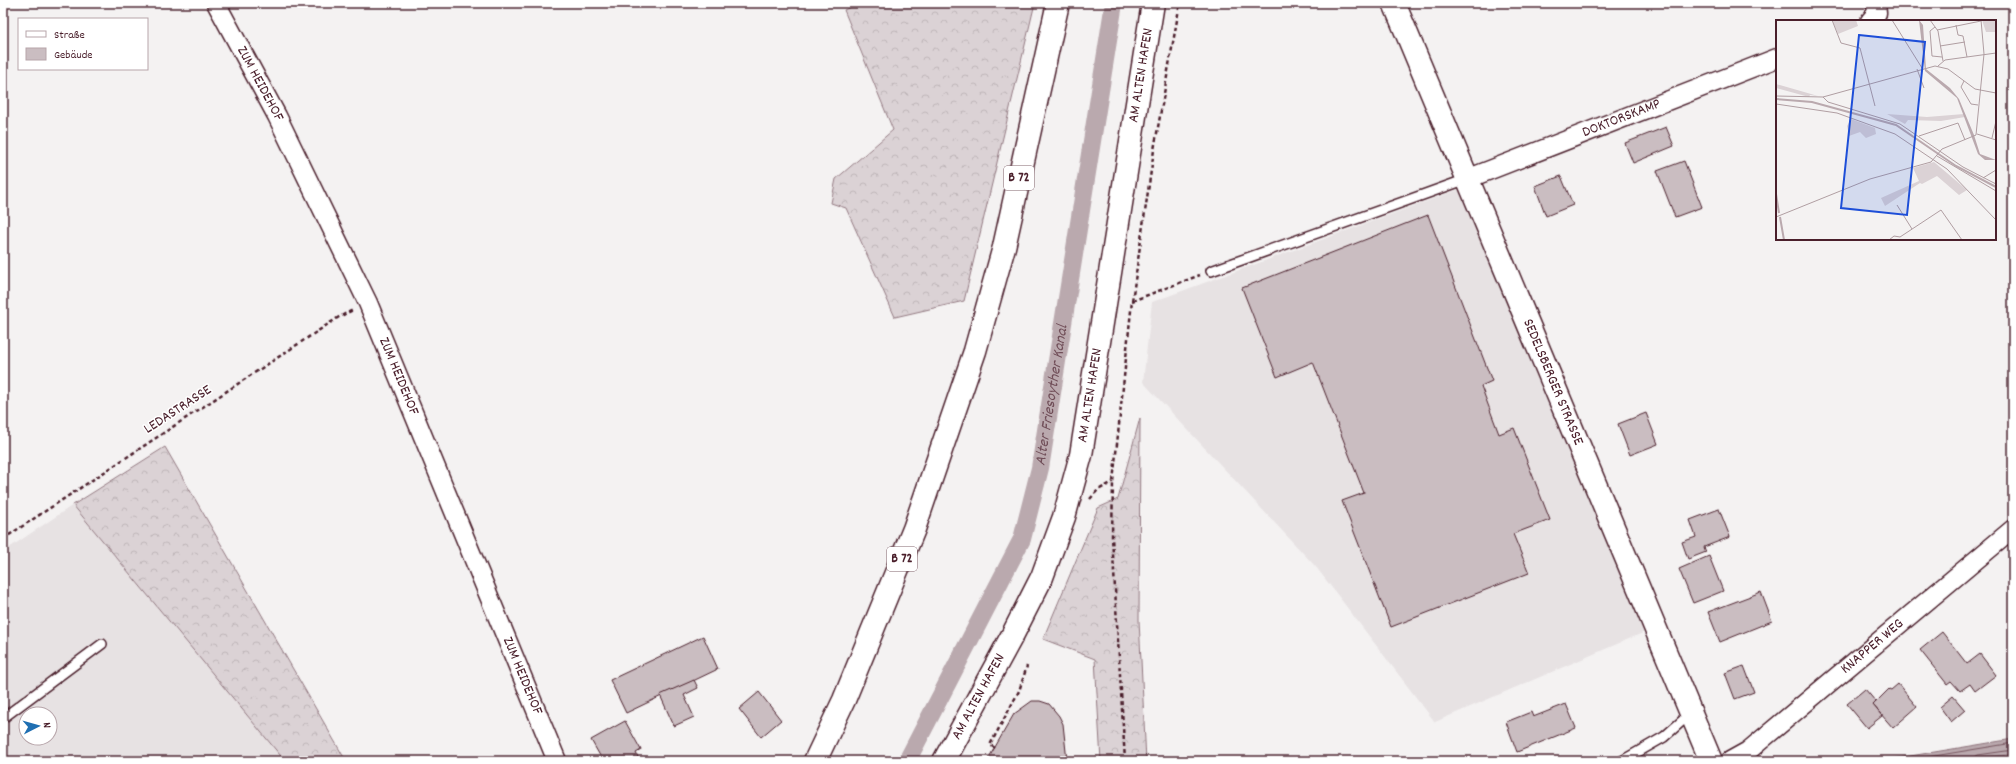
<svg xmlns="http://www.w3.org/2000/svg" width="2016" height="764" font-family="Dekko,sans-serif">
<defs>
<pattern id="forest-crowns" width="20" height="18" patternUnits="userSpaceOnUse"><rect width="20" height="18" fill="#dbd2d5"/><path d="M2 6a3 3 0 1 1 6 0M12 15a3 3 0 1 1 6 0" fill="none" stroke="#bdb4b7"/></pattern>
</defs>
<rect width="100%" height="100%" fill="#f4f2f2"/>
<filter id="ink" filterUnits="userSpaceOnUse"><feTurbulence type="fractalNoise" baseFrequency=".025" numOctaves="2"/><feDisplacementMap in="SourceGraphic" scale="8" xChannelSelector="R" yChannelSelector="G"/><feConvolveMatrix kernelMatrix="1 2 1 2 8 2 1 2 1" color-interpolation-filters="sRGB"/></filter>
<g filter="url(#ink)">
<g fill="#e7e2e3" fill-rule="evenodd">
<path d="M1460,189L1645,632L1435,722L1316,567L1143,382L1152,302Z"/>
<path d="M73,505L285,761H3V552ZM26,714H50V738H26Z"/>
</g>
<g fill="url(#forest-crowns)" stroke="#927880">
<path d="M859,3H1035L964,301L895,317L846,208L831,203L836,179L893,130L844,10Z"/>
<path d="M1140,418L1139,620L1146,761H1101L1095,659L1043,639L1098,508L1118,499Z"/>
<path d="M165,447L346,761H285L73,505Z"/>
</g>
<path fill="#baa9ae" stroke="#8d727a" d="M2013,739V754L1968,761H1880Z"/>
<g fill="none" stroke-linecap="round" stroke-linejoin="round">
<g stroke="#77565f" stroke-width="1">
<path d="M1904,761L2013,743"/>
<path d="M1974,761L1975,757L1978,755L2013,750"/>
</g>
<path stroke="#baa9ae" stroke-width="18" id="s1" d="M907,761L1022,539L1040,468L1114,3"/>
</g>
<g fill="#cabdc1" stroke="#4a1f2b">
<path d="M1666,127L1674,146L1633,163L1625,143Z"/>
<path d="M1684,161L1702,207L1675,217L1657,171Z"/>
<path d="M1561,176L1573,205L1546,216L1535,186Z"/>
<path d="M1428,215L1492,381L1481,386L1499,434L1514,428L1550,520L1513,534L1529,573L1391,627L1342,501L1364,493L1313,362L1277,377L1242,288Z"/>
<path d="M1646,413L1658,444L1630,455L1618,424Z"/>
<path d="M1719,509L1730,537L1704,547L1706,552L1688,559L1682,542L1696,537L1690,520Z"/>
<path d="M1709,556L1723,591L1693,603L1679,569Z"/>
<path d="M1761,592L1772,621L1720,642L1708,612Z"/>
<path d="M1942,632L1967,664L1980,654L1996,675L1975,691L1970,684L1960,691L1951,681L1947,684L1920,650Z"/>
<path d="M703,636L718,669L626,713L610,680Z"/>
<path d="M1744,666L1754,692L1735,699L1725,673Z"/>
<path d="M694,680L698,688L684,695L694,717L674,726L660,695Z"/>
<path d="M1898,684L1917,707L1893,728L1873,705L1889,689L1891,690Z"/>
<path d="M1865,689L1876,702L1873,705L1882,716L1867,728L1847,704Z"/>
<path d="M759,692L781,720L761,737L739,709Z"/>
<path d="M1953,696L1965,710L1951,722L1940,707Z"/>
<path d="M1032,701H1040L1049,704L1059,716L1063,724L1067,761H987L1014,714Z"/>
<path d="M1566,704L1576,728L1517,752L1506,722L1531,712L1533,717Z"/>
<path d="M625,721L641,750L636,753L640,761H603L591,740Z"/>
</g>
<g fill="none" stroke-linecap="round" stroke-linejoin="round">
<defs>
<g id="lane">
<path d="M1211,271L1467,179"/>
<path d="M3,718L102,644"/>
<path d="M1622,761L1664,737L1691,713"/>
</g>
<g id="street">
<path id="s2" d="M216,3L277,116L368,303L557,761"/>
<path d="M1870,21L1877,13L1876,3"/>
<path id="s3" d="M1467,179L1777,58"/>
<path id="s4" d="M1730,761L1748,751L2013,529"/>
</g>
<g id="secondary">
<path id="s5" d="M1394,3L1711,761"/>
<path id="s6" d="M944,761L1013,634L1042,577L1064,517L1081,455L1153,3"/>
</g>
<path id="highway" d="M815,761L844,700L914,529L975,351L1004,247L1058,3"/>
</defs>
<use href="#lane" stroke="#4a1f2b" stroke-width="12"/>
<use href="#street" stroke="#4a1f2b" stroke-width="21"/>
<use href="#secondary" stroke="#4a1f2b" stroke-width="25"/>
<use href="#highway" stroke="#4a1f2b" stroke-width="25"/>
<g stroke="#4a1f2b" stroke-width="2.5" stroke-dasharray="4 3" stroke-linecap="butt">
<path d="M1132,301L1200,275"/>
<path d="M1090,499L1098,490L1113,482"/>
<path d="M3,539L339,317L353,310"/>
<path d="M995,748L990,745L1019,691L1027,666"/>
<path d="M1125,761L1112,537L1113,482L1132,301L1154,150L1180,3"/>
</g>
<use href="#lane" stroke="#fff" stroke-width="9"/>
<use href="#street" stroke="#fff" stroke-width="18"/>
<use href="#secondary" stroke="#fff" stroke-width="22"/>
<use href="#highway" stroke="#fff" stroke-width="22"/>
</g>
</g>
<g text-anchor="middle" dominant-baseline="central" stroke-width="3" stroke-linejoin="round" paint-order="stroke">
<g fill="#fff" stroke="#80626b" stroke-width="1">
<rect x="1004" y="166" width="30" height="24" rx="3"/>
<rect x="887" y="547" width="30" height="24" rx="3"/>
</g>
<g font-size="14" font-weight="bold" fill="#4a1f2b">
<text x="1019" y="178">B 72</text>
<text x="902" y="559">B 72</text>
</g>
<g font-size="15" fill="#4a1f2b" stroke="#fff">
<text stroke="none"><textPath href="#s6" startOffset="721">AM ALTEN HAFEN</textPath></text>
<text stroke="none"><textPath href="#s2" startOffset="92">ZUM HEIDEHOF</textPath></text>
<text stroke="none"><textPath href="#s3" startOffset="166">DOKTORSKAMP</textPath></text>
<text stroke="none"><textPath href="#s2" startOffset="416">ZUM HEIDEHOF</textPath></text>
<text stroke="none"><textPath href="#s5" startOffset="411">SEDELSBERGER STRASSE</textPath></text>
<text stroke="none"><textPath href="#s6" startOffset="397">AM ALTEN HAFEN</textPath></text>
<text transform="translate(178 410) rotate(-33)">LEDASTRASSE</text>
<text stroke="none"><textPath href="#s4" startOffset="183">KNAPPER WEG</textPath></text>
<text stroke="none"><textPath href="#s2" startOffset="740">ZUM HEIDEHOF</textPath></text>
<text stroke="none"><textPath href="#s6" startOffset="73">AM ALTEN HAFEN</textPath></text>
</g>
<g font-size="16" font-style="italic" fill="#714f59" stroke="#fff">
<text stroke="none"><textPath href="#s1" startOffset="397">Alter Friesoyther Kanal</textPath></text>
</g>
</g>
<g transform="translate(1776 20)">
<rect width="220" height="220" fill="#f4f2f2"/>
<path d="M56,0H80L82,6L62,14Z" fill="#dbd2d5"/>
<path d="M0,64L42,76L34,75L33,77L0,68ZM111,94L151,97L188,94L189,97L165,101L132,100L129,104ZM75,99L99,108L100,114L90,118L84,112L73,116L71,106ZM158,142L191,170L183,175L161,156L146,164L144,163L109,186L105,178L143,161L137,148Z" fill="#dbd2d5"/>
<path d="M206,0H220V6H217H220V12H210Z" fill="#dbd2d5"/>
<path d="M143,0L147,5L150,49L174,68L183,79L198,115L204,134L220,140H209L202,134L181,78L149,51Z" fill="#baa9ae"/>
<path fill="none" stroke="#baa9ae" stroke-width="2" d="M0,79L36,82L120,105L180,146L220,167M0,174L3,193M4,197L8,220"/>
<path fill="none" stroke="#b09ea2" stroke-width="1" d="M56,0L65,23L84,28L99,86M116,0L146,48M154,0L162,11L167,41M180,5L182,15L187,16L191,37M159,7L154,11L156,36L166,37M161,10L205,1M164,26L189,22M162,46L169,40L220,33M141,49L148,68M188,61L185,67L195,84L202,85M0,76L47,77L159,46L172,49L199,69L220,73M47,77L52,82L124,104L187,147L220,164M0,84L61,93L119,114L171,149L220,200M201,114L220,120M143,116L182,103L189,120M216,118L220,101M161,136L220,171M207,158L220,150M121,185L136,209M0,197L94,159L155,142L166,129L200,115L208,34L205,0M124,217L165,190L186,220M113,220L118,216L124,217"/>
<path fill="#1d4ed8" fill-opacity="0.15" stroke="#1d4ed8" stroke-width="2" d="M83,15L149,22L131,195L65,188Z"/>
<rect width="220" height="220" fill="none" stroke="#4a1f2b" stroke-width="2"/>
</g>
<rect width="2016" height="764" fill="none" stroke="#fff" stroke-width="16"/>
<rect x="8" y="8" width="2000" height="748" fill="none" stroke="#4a1f2b" stroke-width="1.5" filter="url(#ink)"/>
<rect x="18" y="18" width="130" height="52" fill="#ffffff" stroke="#b7a5aa"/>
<rect x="26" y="31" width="20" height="6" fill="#ffffff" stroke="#b7a5aa"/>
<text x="54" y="38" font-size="12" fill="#4a1f2b">Straße</text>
<rect x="26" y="48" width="20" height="12" fill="#cabdc1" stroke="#b7a5aa"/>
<text x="54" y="58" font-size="12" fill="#4a1f2b">Gebäude</text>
<g transform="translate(38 726) rotate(84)"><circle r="19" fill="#ffffff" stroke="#b7a5aa"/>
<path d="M0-3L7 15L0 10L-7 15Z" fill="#1f6fb2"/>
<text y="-6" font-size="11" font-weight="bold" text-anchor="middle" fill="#4a1f2b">N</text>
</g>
</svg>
